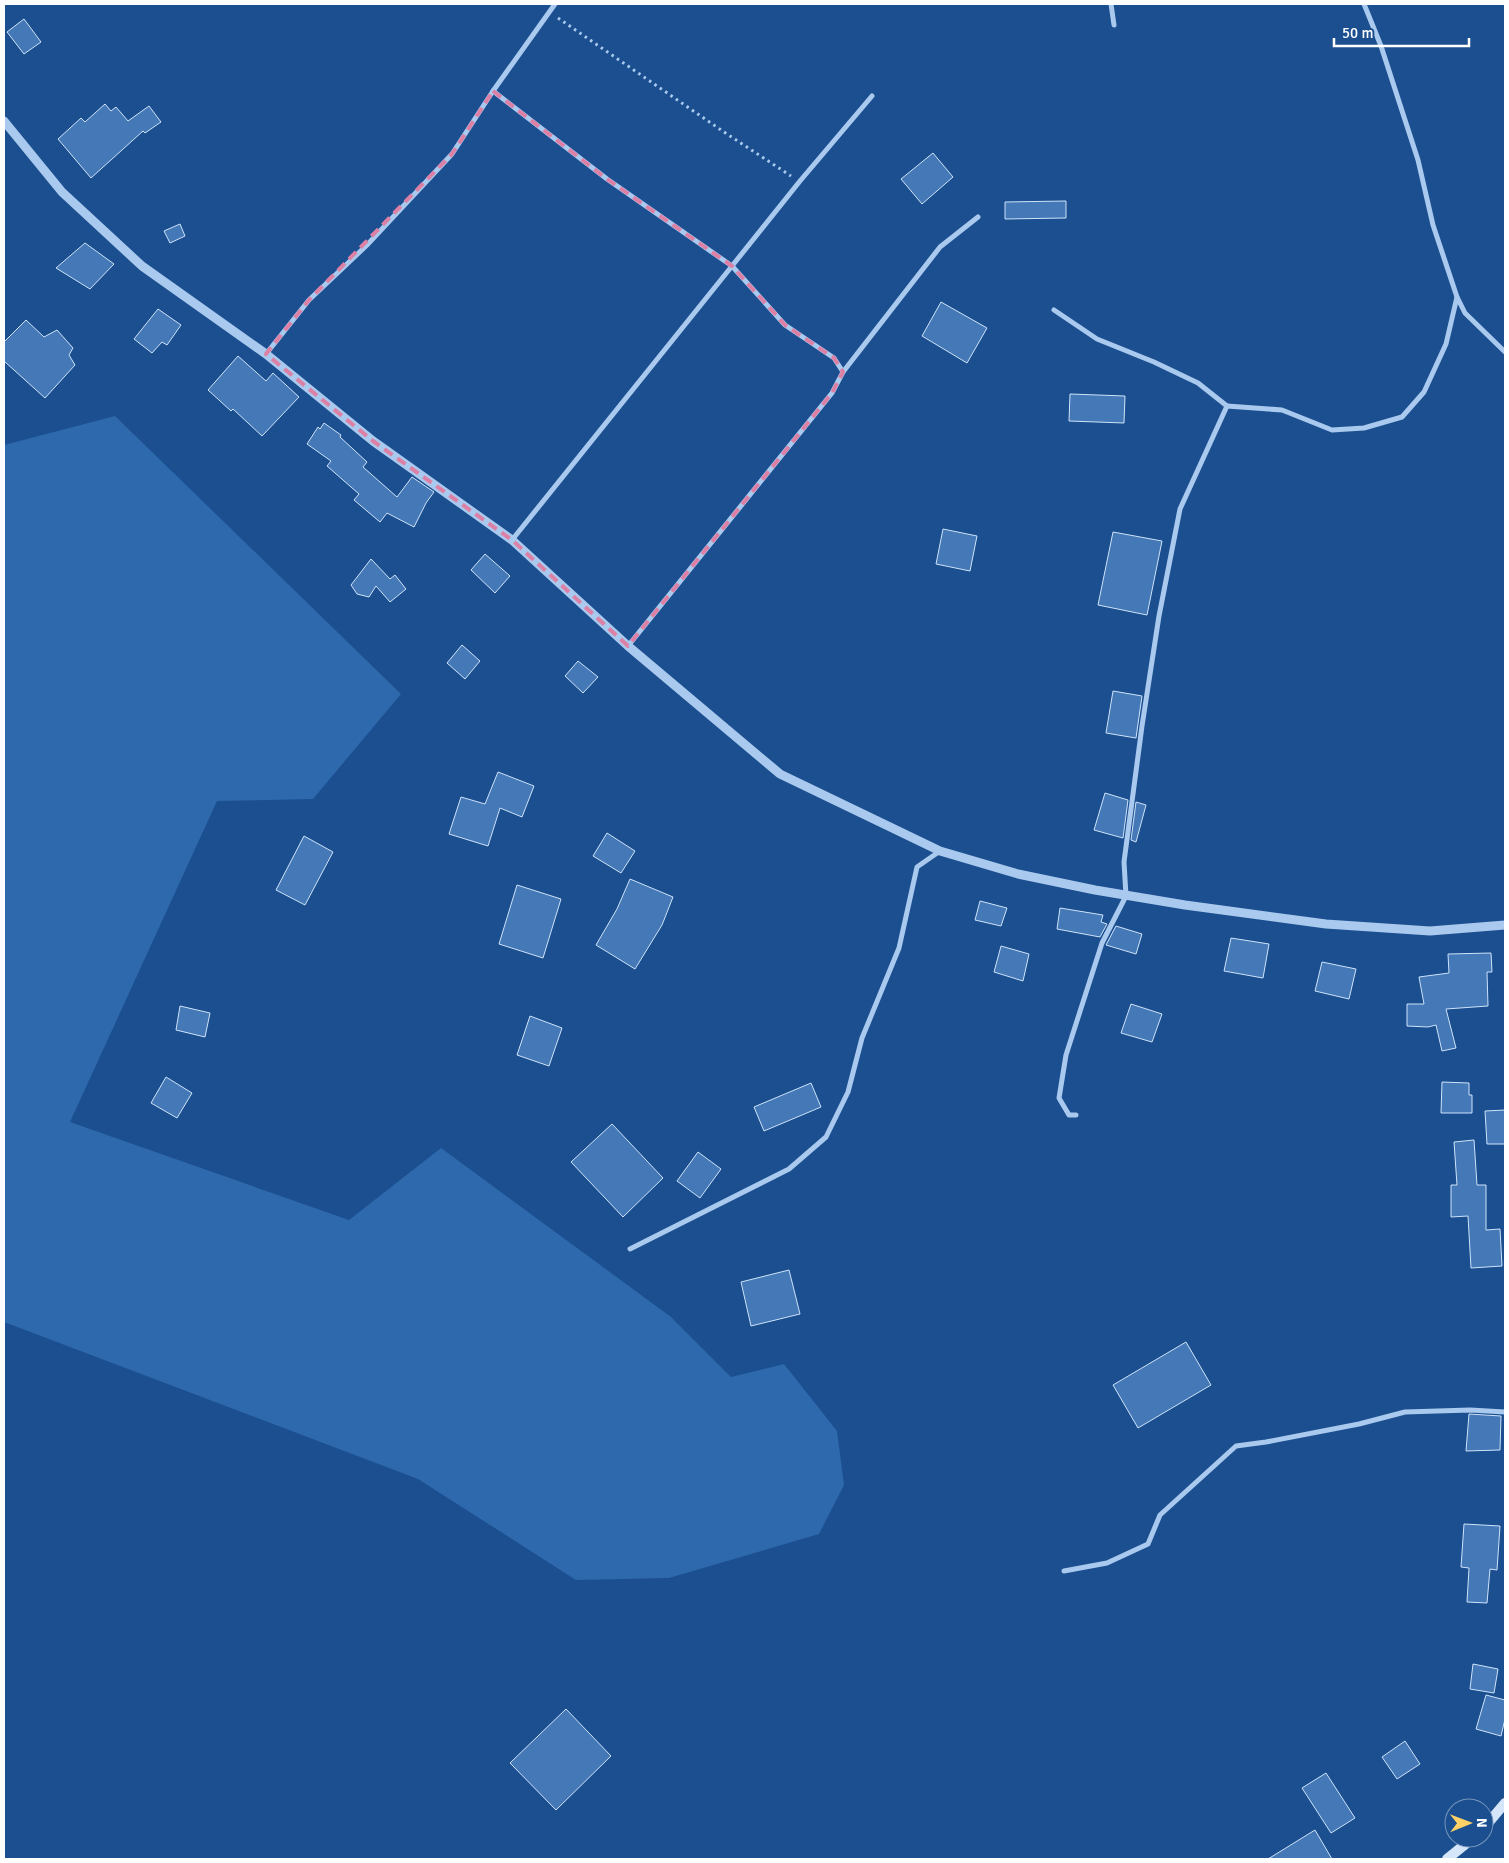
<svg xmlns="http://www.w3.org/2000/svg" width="1509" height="1863" font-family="Signika,sans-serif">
<rect width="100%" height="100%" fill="#1b4f8f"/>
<path fill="#2e69ad" d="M115,416L401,694L313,799L217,801L70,1122L349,1220L441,1148L671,1317L731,1377L784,1364L837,1431L844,1485L819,1534L669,1578L576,1580L418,1479L4,1322V445Z"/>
<g fill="#4478b7" stroke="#cfe3fa">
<path d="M24,19L41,42L24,54L7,32Z"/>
<path d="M105,104L111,111L116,107L128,121L149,106L161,122L145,133L143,131L91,178L58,139L81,118L85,122Z"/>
<path d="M933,153L953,177L922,204L901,179Z"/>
<path d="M1066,201V218L1005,219V202Z"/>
<path d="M180,224L185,236L170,243L164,231Z"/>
<path d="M85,243L114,264L90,289L56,268Z"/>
<path d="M941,302L987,328L967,363L922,336Z"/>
<path d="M158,309L181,325L167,345L162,342L152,353L134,339Z"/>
<path d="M26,320L44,337L57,330L73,348L69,355L75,365L45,398L4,361V342Z"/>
<path d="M238,356L266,381L273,373L299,397L262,436L233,409L231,411L208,390Z"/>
<path d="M1070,394L1125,396L1124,423L1069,421Z"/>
<path d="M324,423L341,435L340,437L367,462L363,467L397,497L412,477L434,492L426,503L414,527L387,513L380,522L354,500L359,494L327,466L331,461L307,444L318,427L320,429Z"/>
<path d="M943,529L977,536L970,571L936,564Z"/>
<path d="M1113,532L1162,541L1147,615L1098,605Z"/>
<path d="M485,554L510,576L495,593L471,570Z"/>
<path d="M371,559L390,579L395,575L406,589L390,602L376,586L369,597L357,594L351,585Z"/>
<path d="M462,645L480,661L465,679L447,663Z"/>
<path d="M578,661L598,677L583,693L565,676Z"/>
<path d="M1113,691L1142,696L1136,738L1106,733Z"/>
<path d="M498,772L534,786L522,817L500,808L488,846L449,834L461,797L485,804Z"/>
<path d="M1105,793L1128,800L1123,838L1094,830Z"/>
<path d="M1136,802L1146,805L1136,842L1131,840Z"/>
<path d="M607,833L635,851L621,873L593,856Z"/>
<path d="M304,836L333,852L305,905L276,890Z"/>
<path d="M630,879L673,897L662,925L635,969L596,945L617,909Z"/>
<path d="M517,885L561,899L543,958L499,944Z"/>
<path d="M980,901L1007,908L1001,926L975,920Z"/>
<path d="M1060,908L1103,915L1101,922L1107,924L1100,937L1057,929Z"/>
<path d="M1116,926L1142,934L1136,954L1106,945Z"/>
<path d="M1231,938L1269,944L1263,978L1224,971Z"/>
<path d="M1001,946L1029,954L1023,981L994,972Z"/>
<path d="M1491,953L1492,972H1487L1488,1006L1446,1009L1456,1048L1442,1051L1436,1025L1428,1027L1407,1026V1004H1424L1419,977L1449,973L1448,954Z"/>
<path d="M1322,962L1356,969L1349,999L1315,991Z"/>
<path d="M1131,1004L1162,1014L1152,1042L1121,1033Z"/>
<path d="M180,1006L210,1013L205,1037L176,1030Z"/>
<path d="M530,1016L562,1028L549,1066L517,1055Z"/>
<path d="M166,1077L192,1093L177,1118L151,1103Z"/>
<path d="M1442,1082L1469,1083V1095H1472V1113H1441Z"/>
<path d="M811,1083L821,1107L764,1131L754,1107Z"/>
<path d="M1505,1110V1144H1487L1485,1111Z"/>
<path d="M612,1124L663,1178L623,1217L571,1162Z"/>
<path d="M1474,1140L1477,1185H1486V1230L1500,1229L1502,1266L1471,1268L1468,1216L1451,1217V1185H1457L1454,1142Z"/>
<path d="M698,1152L721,1169L700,1198L677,1181Z"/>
<path d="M789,1270L800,1314L751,1326L741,1282Z"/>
<path d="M1186,1342L1211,1385L1138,1428L1113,1385Z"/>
<path d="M1469,1414L1501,1416L1500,1450L1466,1451Z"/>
<path d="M1464,1524L1500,1526L1497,1570L1490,1569L1487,1603L1467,1602L1469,1568L1461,1567Z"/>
<path d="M1473,1664L1498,1669L1494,1693L1470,1689Z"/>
<path d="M1486,1695L1505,1700V1719L1501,1736L1476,1729Z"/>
<path d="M566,1709L611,1756L556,1810L510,1763Z"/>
<path d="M1405,1741L1420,1764L1397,1779L1382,1757Z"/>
<path d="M1326,1773L1355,1818L1331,1833L1302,1788Z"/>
<path d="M1315,1830L1332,1859H1268Z"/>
</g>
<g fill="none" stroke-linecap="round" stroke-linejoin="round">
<path stroke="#a9c9ee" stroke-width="3" stroke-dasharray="2.5 4" stroke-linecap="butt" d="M558,18L724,132L791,176"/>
<g stroke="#a9c9ee" stroke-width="5">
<path d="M1111,4L1114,25"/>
<path d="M1364,4L1381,46L1418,160L1433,225L1457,297L1465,313L1505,352"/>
<path d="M493,91L607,179L732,266L512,540"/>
<path d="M1054,310L1097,339L1154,362L1198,383L1227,406"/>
<path d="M266,354L309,300L367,245L452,154L493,91L555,4"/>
<path d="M843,372L940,247L978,217"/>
<path d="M628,646L832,393L843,372L834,358L785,325L732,266L800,181L872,96"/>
<path d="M1076,1115H1069L1059,1098L1066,1055L1102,943L1126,896L1124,862L1142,726L1159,616L1180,509L1227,406L1282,410L1332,430L1364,428L1402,417L1424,392L1446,344L1457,297"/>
<path d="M630,1249L789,1169L826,1137L848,1092L862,1038L899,948L917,867L940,851"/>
<path d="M1064,1571L1107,1563L1148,1544L1160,1515L1236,1446L1266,1442L1359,1424L1405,1412L1470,1410L1505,1412"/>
</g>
<path stroke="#a9c9ee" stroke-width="9" d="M4,121L62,192L142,266L266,354L373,441L512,540L628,646L780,774L940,851L1018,874L1095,890L1185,905L1326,924L1430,931L1505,925"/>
<g stroke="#d6e6fa" stroke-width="10">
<path d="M1484,1828L1505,1803"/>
<path d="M1447,1859L1473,1838"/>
</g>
</g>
<path fill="none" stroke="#dd80a5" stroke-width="4" stroke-dasharray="10 6" stroke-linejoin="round" d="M493,91L607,179L732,266L785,325L834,358L843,372L832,393L628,646L512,540L373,441L266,354L309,300L452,154Z"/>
<rect width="1509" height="1863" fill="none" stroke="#ffffff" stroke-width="10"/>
<g transform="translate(1469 1823) rotate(89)"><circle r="24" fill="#1b4f8f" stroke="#7695bc"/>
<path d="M0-4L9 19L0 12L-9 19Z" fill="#ffd166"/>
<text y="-8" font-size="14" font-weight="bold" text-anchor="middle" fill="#ffffff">N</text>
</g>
<path d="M1334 38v8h135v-8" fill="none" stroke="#ffffff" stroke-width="2.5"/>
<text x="1342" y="38" font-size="15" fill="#ffffff" stroke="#1b4f8f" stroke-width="4" paint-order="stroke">50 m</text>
</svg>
